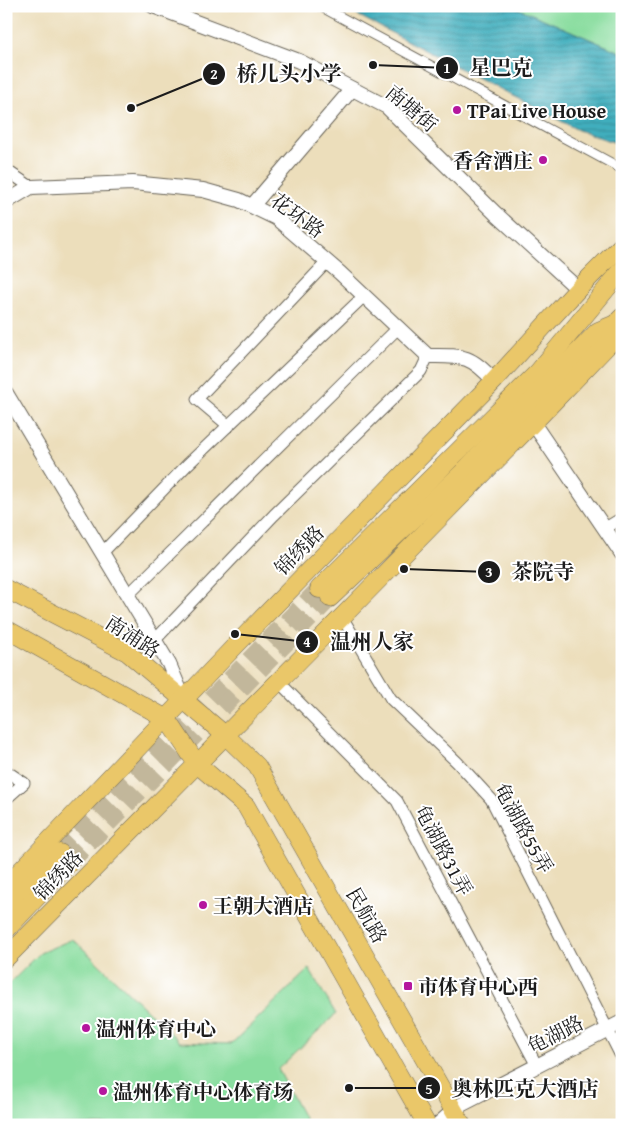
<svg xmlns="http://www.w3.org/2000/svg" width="628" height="1131" font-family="'Gentium Book Plus','Noto Serif SC',serif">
<defs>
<pattern id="water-rules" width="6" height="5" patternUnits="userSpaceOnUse" patternTransform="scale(1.25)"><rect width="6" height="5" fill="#41afbe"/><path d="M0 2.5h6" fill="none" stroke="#368e9a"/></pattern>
</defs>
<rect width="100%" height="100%" fill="#fff"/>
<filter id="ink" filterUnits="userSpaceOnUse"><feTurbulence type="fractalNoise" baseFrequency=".02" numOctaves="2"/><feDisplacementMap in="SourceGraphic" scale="10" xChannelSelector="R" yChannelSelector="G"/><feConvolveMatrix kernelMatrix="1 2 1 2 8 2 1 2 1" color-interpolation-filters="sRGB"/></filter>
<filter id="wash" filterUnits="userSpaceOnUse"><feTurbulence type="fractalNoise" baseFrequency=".0096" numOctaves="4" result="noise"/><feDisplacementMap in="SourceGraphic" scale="20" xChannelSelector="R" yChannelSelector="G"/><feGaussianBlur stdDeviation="1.12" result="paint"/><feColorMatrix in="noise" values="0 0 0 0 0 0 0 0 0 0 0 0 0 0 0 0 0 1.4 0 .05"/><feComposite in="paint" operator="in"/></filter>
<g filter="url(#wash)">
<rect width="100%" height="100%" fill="#ecdebb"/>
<g fill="#89dd9f" stroke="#527c5e">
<path d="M513,6H622V53Z"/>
<path d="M73,939L180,1042L231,1044L309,969L336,1014L278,1069L308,1125H6V987L40,953Z"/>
</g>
<path fill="url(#water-rules)" stroke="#2e666d" d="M340,6H513L622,53V145L578,130Z"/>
</g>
<g filter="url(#ink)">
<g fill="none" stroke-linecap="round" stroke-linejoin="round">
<g stroke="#c2b79b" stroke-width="18" stroke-dasharray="18 9" stroke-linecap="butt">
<path d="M60,853L319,589"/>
<path d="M70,862L330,598"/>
</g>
<defs>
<path id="pedestrian" d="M320,6L622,169"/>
<g id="minor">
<path d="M6,170L31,187"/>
<path d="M229,426L197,399L327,262"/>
<path d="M604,529L622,518"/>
<path d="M102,553L187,465L364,296"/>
<path d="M128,595L399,327"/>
<path d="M342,617L391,699L457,762L491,799L622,1058"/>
<path d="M155,640L274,515L421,371L428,356"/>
<path d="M278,681L397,801L537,1066"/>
<path d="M6,771L24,783L6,799"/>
<path d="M435,1125L453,1109"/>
</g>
<g id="tertiary">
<path d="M153,6L299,61L387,107L495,213L578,289"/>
<path d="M6,202L31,187L133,183L203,190L239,200L276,218L340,273L428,356C462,356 470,354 494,381"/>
<path d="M252,206L352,89"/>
<path d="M6,393L169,664L184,700"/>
<path d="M533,423L622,554"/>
<path d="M453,1109L622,1022"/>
</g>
<g id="primary">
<path d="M6,589L127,652L225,735L257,766L462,1125"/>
<path d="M319,589L538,372L622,270"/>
<path d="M330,598L463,472L598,331L615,324"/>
<path d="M6,629L167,719L197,764L246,806L427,1125"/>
<path d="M6,886L234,647L494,381L578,289L622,245"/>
<path d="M6,909L60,853"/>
<path d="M6,930L70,862"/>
<path d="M6,958L533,423L610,343L615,324L622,317"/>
</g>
</defs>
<use href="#pedestrian" stroke="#656054" stroke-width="11"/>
<use href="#minor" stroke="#656054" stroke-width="13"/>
<use href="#tertiary" stroke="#656054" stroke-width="16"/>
<use href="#primary" stroke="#656054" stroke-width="19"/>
<use href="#pedestrian" stroke="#fff" stroke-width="9"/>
<use href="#minor" stroke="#fff" stroke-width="11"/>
<use href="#tertiary" stroke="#fff" stroke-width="14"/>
<use href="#primary" stroke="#eac769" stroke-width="18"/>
</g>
</g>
<g fill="#b5179e" stroke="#fff" stroke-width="2">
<circle cx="457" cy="110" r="5"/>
<circle cx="543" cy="160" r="5"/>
<circle cx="203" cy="905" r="5"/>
<rect x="403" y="981" width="10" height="10" rx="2.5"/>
<circle cx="86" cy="1028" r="5"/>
<circle cx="103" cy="1091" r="5"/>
</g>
<g text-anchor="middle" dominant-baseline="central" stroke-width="4" stroke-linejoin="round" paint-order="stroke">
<g font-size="20" fill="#1c1c1c" stroke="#fff">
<text transform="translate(412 108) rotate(40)">南塘街</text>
<text transform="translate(298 215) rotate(36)">花环路</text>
<text transform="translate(299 550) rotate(-46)">锦绣路</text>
<text transform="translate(133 636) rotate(33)">南浦路</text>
<text transform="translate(524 828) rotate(61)">龟湖路55弄</text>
<text transform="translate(444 850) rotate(62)">龟湖路31弄</text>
<text transform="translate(58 875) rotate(-46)">锦绣路</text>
<text transform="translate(367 915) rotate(60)">民航路</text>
<text transform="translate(555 1034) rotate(-27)">龟湖路</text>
</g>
<g font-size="20" font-weight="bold" fill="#1c1c1c" stroke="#fff" text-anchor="start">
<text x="467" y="110">TPai Live House</text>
<text x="533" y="160" text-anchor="end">香舍酒庄</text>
<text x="213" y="905">王朝大酒店</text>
<text x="418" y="986">市体育中心西</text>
<text x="96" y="1028">温州体育中心</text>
<text x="113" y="1091">温州体育中心体育场</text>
</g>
</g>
<path fill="none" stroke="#1c1c1c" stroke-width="2" d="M373 65L447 68M131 108L214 74M404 569L489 572M235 634L307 642M349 1088L429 1088"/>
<g fill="#1c1c1c" stroke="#fff" stroke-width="2">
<circle cx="373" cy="65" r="5"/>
<circle cx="131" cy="108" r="5"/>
<circle cx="404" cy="569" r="5"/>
<circle cx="235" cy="634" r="5"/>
<circle cx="349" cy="1088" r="5"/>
<circle cx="447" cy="68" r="12"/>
<circle cx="214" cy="74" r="12"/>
<circle cx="489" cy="572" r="12"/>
<circle cx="307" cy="642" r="12"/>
<circle cx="429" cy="1088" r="12"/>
</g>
<g font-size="15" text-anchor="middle" font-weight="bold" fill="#fff">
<text x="447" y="73">1</text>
<text x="214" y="79">2</text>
<text x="489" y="577">3</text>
<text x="307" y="647">4</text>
<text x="429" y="1094">5</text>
</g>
<g font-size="21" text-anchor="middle" font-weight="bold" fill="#1c1c1c" stroke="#fff" stroke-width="4" stroke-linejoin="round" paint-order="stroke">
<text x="501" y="75">星巴克</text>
<text x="289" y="81">桥儿头小学</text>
<text x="543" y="579">茶院寺</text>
<text x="372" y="649">温州人家</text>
<text x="525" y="1096">奥林匹克大酒店</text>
</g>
<rect width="628" height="1131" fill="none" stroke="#fff" stroke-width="25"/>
</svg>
